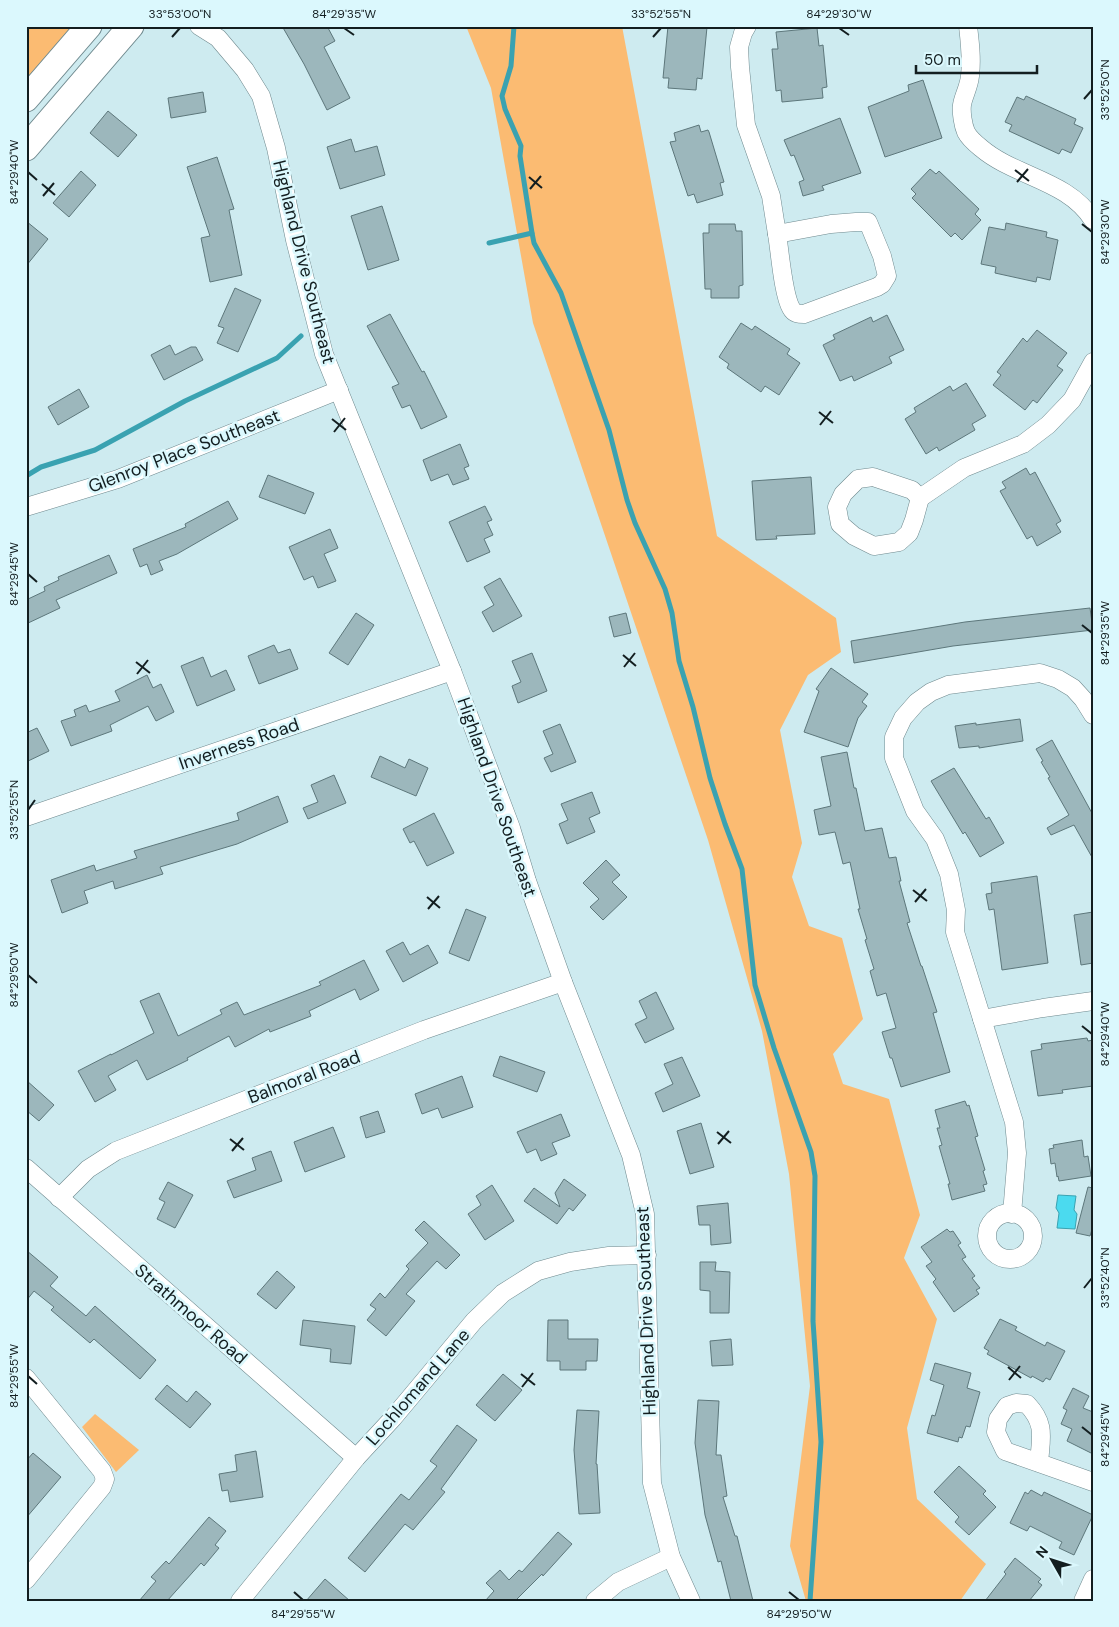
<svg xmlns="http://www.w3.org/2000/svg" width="1119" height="1627" font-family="'DM Sans',sans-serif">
<rect width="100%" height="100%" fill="#ceebf0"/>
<g fill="#fbbb72">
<path d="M26,26H74L26,81Z"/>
<path d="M466,26H622L717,536L836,618L841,652L808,675L780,730L802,843L792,877L809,926L842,938L863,1019L833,1054L843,1084L889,1099L920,1215L904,1258L937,1319L907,1428L917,1499L986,1564L960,1601H806L790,1546L810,1386L789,1174L762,1031L708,840L533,323L491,88Z"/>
<path d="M95,1414L139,1450L116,1472L82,1427Z"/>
</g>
<path fill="#4bdaef" stroke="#3aa2b1" d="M1058,1195L1076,1196L1074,1210L1077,1214L1075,1229L1057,1228L1059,1213L1056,1208Z"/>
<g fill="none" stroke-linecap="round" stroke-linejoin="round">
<g stroke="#3aa2b1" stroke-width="5">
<path d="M514,26L511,66L502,96L505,109L521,146L520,156L532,233L534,243L561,293L609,430L627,500L635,523L665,589L672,613L679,661L693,707L710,778L725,824L742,869L755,985L774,1048L811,1152L815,1176L813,1321L821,1442L810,1601"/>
<path d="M489,243L532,233"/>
<path d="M26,476L41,467L95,450L185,401L277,358L301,336"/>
</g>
</g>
<g fill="#9cb7bc" stroke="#5d777b">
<path d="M282,26H327L335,41L324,47L350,98L327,110L304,64Z"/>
<path d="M668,26L707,27L702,79L697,78L696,90L668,88L669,78H663Z"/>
<path d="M817,28L819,46L823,45L827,87L822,88L823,98L782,102L781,90L776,91L772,49H778L776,32Z"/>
<path d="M923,80L942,138L885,157L868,107L909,91L908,85Z"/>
<path d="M203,92L206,112L171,118L168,98Z"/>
<path d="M1026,96L1076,119L1074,124L1083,128L1071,153L1062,149L1059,154L1009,131L1012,125L1005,122L1017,97L1024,100Z"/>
<path d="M108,111L137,135L118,157L90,133Z"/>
<path d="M840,118L861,173L822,186L824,190L803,196L799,182L804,180L794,155L791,156L784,140Z"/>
<path d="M699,125L701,132L708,130L709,132L724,182L720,183L723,195L697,203L694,194L688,196L670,142L676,141L674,133Z"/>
<path d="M351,139L355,152L377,146L385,175L340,189L327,147Z"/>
<path d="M217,157L234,209L229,210L242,275L210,282L201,238L210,236L187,167Z"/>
<path d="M930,169L936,174L939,171L979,209L975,214L981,220L962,240L955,233L951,237L912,198L916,194L911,189Z"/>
<path d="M81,171L96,185L69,217L53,203Z"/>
<path d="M382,206L399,260L368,270L351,216Z"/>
<path d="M26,221L48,239L26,266Z"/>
<path d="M1006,223L1047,232L1046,237L1058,240L1050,280L1037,277L1036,282L995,273L996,267L981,264L989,227L1005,230Z"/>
<path d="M709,224H735L736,231H742L743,285L739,286V298H711V289H705L703,233H709Z"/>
<path d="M235,288L261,300L238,352L217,343L224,328L218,326Z"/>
<path d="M390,314L422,372L424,371L447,417L421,429L410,405L402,408L392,387L399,384L367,326Z"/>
<path d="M887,315L904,350L889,357L892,363L854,381L852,376L840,381L823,345L835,339L833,335L871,317L873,322Z"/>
<path d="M741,323L752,330L755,326L790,349L787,354L800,363L779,395L765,386L761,392L727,368L729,364L719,357Z"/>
<path d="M1037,330L1067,353L1057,366L1063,370L1037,403L1033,400L1025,410L993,385L1001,375L997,372L1023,338L1027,342Z"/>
<path d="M170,345L175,355L191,347H196L203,360L164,380L151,355Z"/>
<path d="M966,383L986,416L972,424L975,430L939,451L937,447L926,454L905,419L916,412L914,408L950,386L953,391Z"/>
<path d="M79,389L89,407L58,425L48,407Z"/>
<path d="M460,444L469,466L464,468L469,479L453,485L448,474L431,481L423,460Z"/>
<path d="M1026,468L1030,475L1035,472L1061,521L1056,524L1061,532L1037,546L1032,536L1027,539L1000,491L1006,488L1002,482Z"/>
<path d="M268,475L314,493L305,514L259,497Z"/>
<path d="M811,477L815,534L776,536L777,539L756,540L752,481Z"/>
<path d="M228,501L238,519L177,554L159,561L163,570L151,575L147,564L140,567L133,549L186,527L185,524Z"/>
<path d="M485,506L492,520L487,522L493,535L484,539L490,552L467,562L449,522Z"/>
<path d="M330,529L338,548L324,554L336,581L318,588L313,576L304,580L289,547Z"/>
<path d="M109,555L117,573L56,600L60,608L26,624V600L45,591L44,587L59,580L58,577Z"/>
<path d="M500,578L522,616L493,632L482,612L494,605L484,587Z"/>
<path d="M1090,608L1093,630L953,646L854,663L851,641L965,622Z"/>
<path d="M356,613L374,625L348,665L329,653Z"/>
<path d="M626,613L631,633L614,637L609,617Z"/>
<path d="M274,645L278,653L290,649L298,669L259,684L248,656Z"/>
<path d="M532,653L547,691L518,703L512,686L521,682L512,661Z"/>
<path d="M203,657L211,677L226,670L235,690L197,706L181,666Z"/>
<path d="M831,668L868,694L862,702L867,706L858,718L848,747L804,732L819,691L816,689Z"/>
<path d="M147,675L153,688L161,684L174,712L156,721L148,706L110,725L112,731L71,746L61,721L76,716L74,710L86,705L89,712L120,701L115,691Z"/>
<path d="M1020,719L1023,741L979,748V746L959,748L955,726L976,723V725Z"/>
<path d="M560,724L576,762L551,772L544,758L553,754L543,731Z"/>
<path d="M37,728L49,751L26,762V733Z"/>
<path d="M1052,740L1093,815V859L1074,825L1051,835L1047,828L1069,815L1048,778L1050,777L1041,762L1043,761L1036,749Z"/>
<path d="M847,752L854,788H856L865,831L882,828L889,858L896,857L901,881H899L910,922L907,923L921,966H922L937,1012L933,1013L950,1072L901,1087L892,1058H890L882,1032L896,1028L886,993L877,996L870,971L874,969L865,940L867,939L858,909H860L850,862L843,864L835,832L819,835L814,810L831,806L821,757Z"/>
<path d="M380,756L405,768L409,759L428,768L416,796L371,777Z"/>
<path d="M954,768L986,819L989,817L1004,843L980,857L965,832L963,834L931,781Z"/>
<path d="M334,775L346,803L308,819L303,808L318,802L311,785Z"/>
<path d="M592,792L600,813L589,818L595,832L567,844L559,824L568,820L561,804Z"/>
<path d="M278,796L288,822L237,844L160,867L163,874L115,889L113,881L84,891L88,903L62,913L51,880L94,865L96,871L137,858L134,851L239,820L237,813Z"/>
<path d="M434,813L454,853L427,866L414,841L410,843L403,829Z"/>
<path d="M606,860L620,875L612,882L627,897L603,920L590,907L599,899L583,883Z"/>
<path d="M1037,876L1048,963L1002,970L994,909L989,910L986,894L992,893L991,883Z"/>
<path d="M466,909L486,917L469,961L449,953Z"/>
<path d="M1093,912V963L1081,965L1074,915Z"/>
<path d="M403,942L410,955L428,945L438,963L403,982L386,951Z"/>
<path d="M364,960L379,990L360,1000L355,989L309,1011L311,1016L270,1032L269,1029L235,1047L229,1036L187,1058L188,1060L147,1080L137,1060L108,1076L116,1090L95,1102L78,1071L111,1054V1055L154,1033L140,1001L159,993L178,1036L222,1014L220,1010L237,1002L244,1015L321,985L319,982Z"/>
<path d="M656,992L674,1029L645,1043L635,1024L647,1018L639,1001Z"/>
<path d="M1087,1038L1088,1041L1093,1040V1086L1062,1090L1063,1093L1038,1096L1031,1051L1042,1049L1041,1044Z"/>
<path d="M500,1056L545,1072L537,1092L493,1076Z"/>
<path d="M682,1057L700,1096L663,1112L655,1093L673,1084L664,1064Z"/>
<path d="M462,1076L473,1107L442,1118L438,1108L422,1114L415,1094Z"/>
<path d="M26,1080L54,1105L39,1121L26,1110Z"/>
<path d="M965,1101L967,1106L969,1105L978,1136L975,1137L985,1170L983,1171L987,1184L983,1185L985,1191L952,1200L948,1184H950L939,1146L942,1145L937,1128H940L935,1110Z"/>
<path d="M378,1111L385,1132L366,1138L360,1117Z"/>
<path d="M561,1114L570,1136L552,1143L557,1154L541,1161L536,1149L527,1153L517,1132Z"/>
<path d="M701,1123L714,1167L690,1174L677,1131Z"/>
<path d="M333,1127L345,1157L305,1172L294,1142Z"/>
<path d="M1082,1140L1084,1157L1088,1156L1091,1176L1059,1181L1058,1176L1057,1177L1055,1163L1051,1164L1049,1149L1054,1148L1053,1145Z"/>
<path d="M271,1151L282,1181L234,1198L227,1181L256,1170L252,1158Z"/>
<path d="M564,1179L586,1195L573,1211L569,1208L557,1224L524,1201L534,1188L560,1207L555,1193Z"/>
<path d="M168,1182L193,1195L175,1228L157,1219L165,1202L159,1199Z"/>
<path d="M492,1185L514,1221L485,1240L468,1214L481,1205L476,1196Z"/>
<path d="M1088,1187L1093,1188V1226L1090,1236L1076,1233Z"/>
<path d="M728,1203L731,1243L711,1245L710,1225H699L697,1206Z"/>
<path d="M424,1221L460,1255L446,1269L437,1261L406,1294L415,1301L386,1336L367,1320L376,1309L370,1305L380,1293L385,1298L409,1269L406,1266L428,1243L415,1230Z"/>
<path d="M947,1229L950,1232L953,1231L961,1243L958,1245L966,1257L962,1259L975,1276L972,1278L980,1288L976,1290L979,1294L954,1312L933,1282L936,1279L926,1266L932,1262L921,1247Z"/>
<path d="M26,1250L58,1277L50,1286L86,1316L95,1306L156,1360L140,1379L94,1339L90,1343L51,1310L54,1307L34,1291L26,1301Z"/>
<path d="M700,1262H716L715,1271L730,1272L729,1313H710V1291L700,1290Z"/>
<path d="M277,1271L295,1287L276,1309L257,1294Z"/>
<path d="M1000,1319L1017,1327L1015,1330L1045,1346L1047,1342L1065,1351L1050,1380L1046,1378L1043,1382L1032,1376L1031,1378L987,1354L989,1351L984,1348Z"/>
<path d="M303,1320L355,1326L351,1364L330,1362L331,1349L300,1345Z"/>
<path d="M548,1320H568V1339H598L597,1361H586V1370H560V1361H547Z"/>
<path d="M731,1339L733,1365L712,1366L710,1341Z"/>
<path d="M935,1363L971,1373L967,1388L980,1392L970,1427L966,1426L962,1438L959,1437L958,1442L927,1433L932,1415L935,1416L944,1385L930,1380Z"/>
<path d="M503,1374L522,1390L495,1421L476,1405Z"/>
<path d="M167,1385L187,1402L196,1391L211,1404L190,1428L155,1399Z"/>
<path d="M1073,1388L1089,1396L1083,1408L1093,1412V1454L1067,1441L1072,1429L1061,1424L1067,1410L1063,1408Z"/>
<path d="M698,1400L719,1401L716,1455H721L727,1496L723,1497L735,1536H737L753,1601H731L721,1561L718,1562L705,1515L695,1443Z"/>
<path d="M577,1410L599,1411L596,1464H597L600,1513L579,1514L574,1450Z"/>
<path d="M457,1425L477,1440L441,1489L445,1492L413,1530L405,1524L365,1572L348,1558L401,1494L409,1500L437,1466L430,1461Z"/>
<path d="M256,1451L263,1497L230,1502L228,1490L222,1491L219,1474L237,1471L235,1455Z"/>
<path d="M33,1453L61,1477L26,1518V1461Z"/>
<path d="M959,1466L986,1491L983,1494L996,1507L969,1535L955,1522L959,1517L934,1492Z"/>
<path d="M1031,1490L1042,1496L1044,1492L1093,1515L1074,1555L1059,1548L1062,1542L1030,1526L1027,1531L1010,1523L1025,1492L1028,1494Z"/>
<path d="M209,1517L226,1531L215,1545L219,1548L204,1566L201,1563L167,1601H139L156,1581L151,1577L166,1561L169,1564Z"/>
<path d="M558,1532L572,1544L543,1576L542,1574L515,1601H485L494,1591L486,1583L500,1570L509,1580L519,1570L522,1572Z"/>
<path d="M1015,1558L1041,1579L1038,1582L1042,1585L1029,1601H985L1006,1574L1004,1572Z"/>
<path d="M325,1579L350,1601H306Z"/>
</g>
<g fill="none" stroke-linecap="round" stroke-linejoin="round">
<defs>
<g id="street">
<path d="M199,26L218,38L245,70L261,96L276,148L295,240L324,354L452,671L511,828L527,881L563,982L631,1155L645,1214L652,1483L671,1557L691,1601"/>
<path d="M747,26L743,33L739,47L740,67L746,125L771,196L777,234"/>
<path d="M968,26C970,43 972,59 970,76C969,87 963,97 962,105C961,112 963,125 966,132C969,138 976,144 981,148C1015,177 1068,180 1093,220"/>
<path d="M856,222H868L882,256L887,276L882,284L877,287L804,314C799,314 794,314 791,308C783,294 780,252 777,234L831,224Z"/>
<path d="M873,477L912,490L920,498L914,520L909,533L899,542L874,546L854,536L840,524L837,507L843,494L858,479Z"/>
<path d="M920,498L964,468L1023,444L1048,425L1072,400L1093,362"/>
<path d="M26,507L118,479L339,390"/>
<path d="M26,817L452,671"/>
<path d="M982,1019L1043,1008L1093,1001"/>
<path d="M26,1168L356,1458"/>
<path d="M59,1198L88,1169L116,1151L424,1030L563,982"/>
<circle cx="1010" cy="1236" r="23"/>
<path d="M1012,1214L1017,1153L1014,1122L955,932L956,910L949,874L935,839L915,811L894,758V737L903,718L917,702L931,692L948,685L1040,673L1058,679L1073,688L1083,699L1093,715"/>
<path d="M26,1378L102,1471L105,1479L102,1487L26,1580"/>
<path d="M1039,1463C1041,1437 1046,1424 1027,1404L1016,1403L1007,1406L998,1419L996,1432L1005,1451L1093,1482"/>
<path d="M240,1601L356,1458L393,1418L474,1321L503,1293L538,1271L570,1262L609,1256L647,1255"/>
<path d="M595,1601L618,1582L671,1557"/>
<path d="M1083,1601L1093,1579"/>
</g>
<g id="secondary">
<path d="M26,99L89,26"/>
<path d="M26,148L131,26"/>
</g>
</defs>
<use href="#street" stroke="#6f898e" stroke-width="19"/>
<use href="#secondary" stroke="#6f898e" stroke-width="27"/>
<use href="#street" stroke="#fff" stroke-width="18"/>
<use href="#secondary" stroke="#fff" stroke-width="25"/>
</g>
<path fill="none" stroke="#131e20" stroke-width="2" d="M344,28L354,35M839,28L849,35M172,37L180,28M653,37L661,28M1084,99L1092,90M1015,170L1029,181M28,172L37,180M529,177L542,188M1017,182L1028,169M42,184L55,195M530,189L541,176M43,196L54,183M1082,224L1092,232M819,412L833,423M332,419L346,430M820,425L831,411M334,432L345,418M28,574L37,582M1082,625L1092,633M623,655L636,666M136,662L150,673M624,667L635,653M137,674L148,660M28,810L35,800M913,890L927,901M427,897L440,908M915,902L926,889M428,909L439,896M28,975L37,983M1082,1026L1092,1034M717,1132L731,1143M230,1139L244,1150M718,1144L729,1131M232,1151L243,1138M1084,1288L1092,1278M1008,1367L1021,1378M521,1374L535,1385M28,1376L37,1384M1009,1380L1020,1366M522,1387L533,1373M1082,1427L1092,1435M294,1592L303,1600M789,1592L799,1600"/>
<g text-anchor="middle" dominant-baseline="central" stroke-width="5" stroke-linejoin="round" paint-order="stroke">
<g font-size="18" fill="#131e20" stroke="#dbf8fd">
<text transform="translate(304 262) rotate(76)">Highland Drive Southeast</text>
<text transform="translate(184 451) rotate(-21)">Glenroy Place Southeast</text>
<text transform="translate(239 744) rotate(-19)">Inverness Road</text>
<text transform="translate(497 797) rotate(71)">Highland Drive Southeast</text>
<text transform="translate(304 1077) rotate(-21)">Balmoral Road</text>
<text transform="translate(646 1311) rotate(-92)">Highland Drive Southeast</text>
<text transform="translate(191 1314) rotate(41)">Strathmoor Road</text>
<text transform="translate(418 1387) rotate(-49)">Lochlomand Lane</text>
</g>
</g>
<rect width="1119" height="1627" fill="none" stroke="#dbf8fd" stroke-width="55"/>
<g transform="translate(1052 1560) rotate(309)" stroke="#dbf8fd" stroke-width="4" paint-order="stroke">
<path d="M0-4L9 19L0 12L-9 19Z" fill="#131e20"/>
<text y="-8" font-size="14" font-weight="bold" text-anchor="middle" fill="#131e20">N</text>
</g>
<path d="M916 65v8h121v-8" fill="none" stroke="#131e20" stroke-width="2.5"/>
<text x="924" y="65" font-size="15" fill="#131e20" stroke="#dbf8fd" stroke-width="4" paint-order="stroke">50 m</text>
<rect x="28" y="28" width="1064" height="1572" fill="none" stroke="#131e20" stroke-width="2"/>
<g font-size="12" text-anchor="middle" fill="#131e20">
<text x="180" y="18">33°53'00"N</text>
<text x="344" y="18">84°29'35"W</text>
<text x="661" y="18">33°52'55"N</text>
<text x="839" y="18">84°29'30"W</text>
<text transform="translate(1105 90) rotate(-90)" y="4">33°52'50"N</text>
<text transform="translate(14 172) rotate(-90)" y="4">84°29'40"W</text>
<text transform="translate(1105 232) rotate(-90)" y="4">84°29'30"W</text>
<text transform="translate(14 574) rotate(-90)" y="4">84°29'45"W</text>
<text transform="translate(1105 633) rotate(-90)" y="4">84°29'35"W</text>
<text transform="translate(14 810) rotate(-90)" y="4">33°52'55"N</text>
<text transform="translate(14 975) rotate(-90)" y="4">84°29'50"W</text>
<text transform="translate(1105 1034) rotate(-90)" y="4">84°29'40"W</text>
<text transform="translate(1105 1278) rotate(-90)" y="4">33°52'40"N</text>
<text transform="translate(14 1376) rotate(-90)" y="4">84°29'55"W</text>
<text transform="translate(1105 1435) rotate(-90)" y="4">84°29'45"W</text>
<text x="303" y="1618">84°29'55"W</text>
<text x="799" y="1618">84°29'50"W</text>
</g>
</svg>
